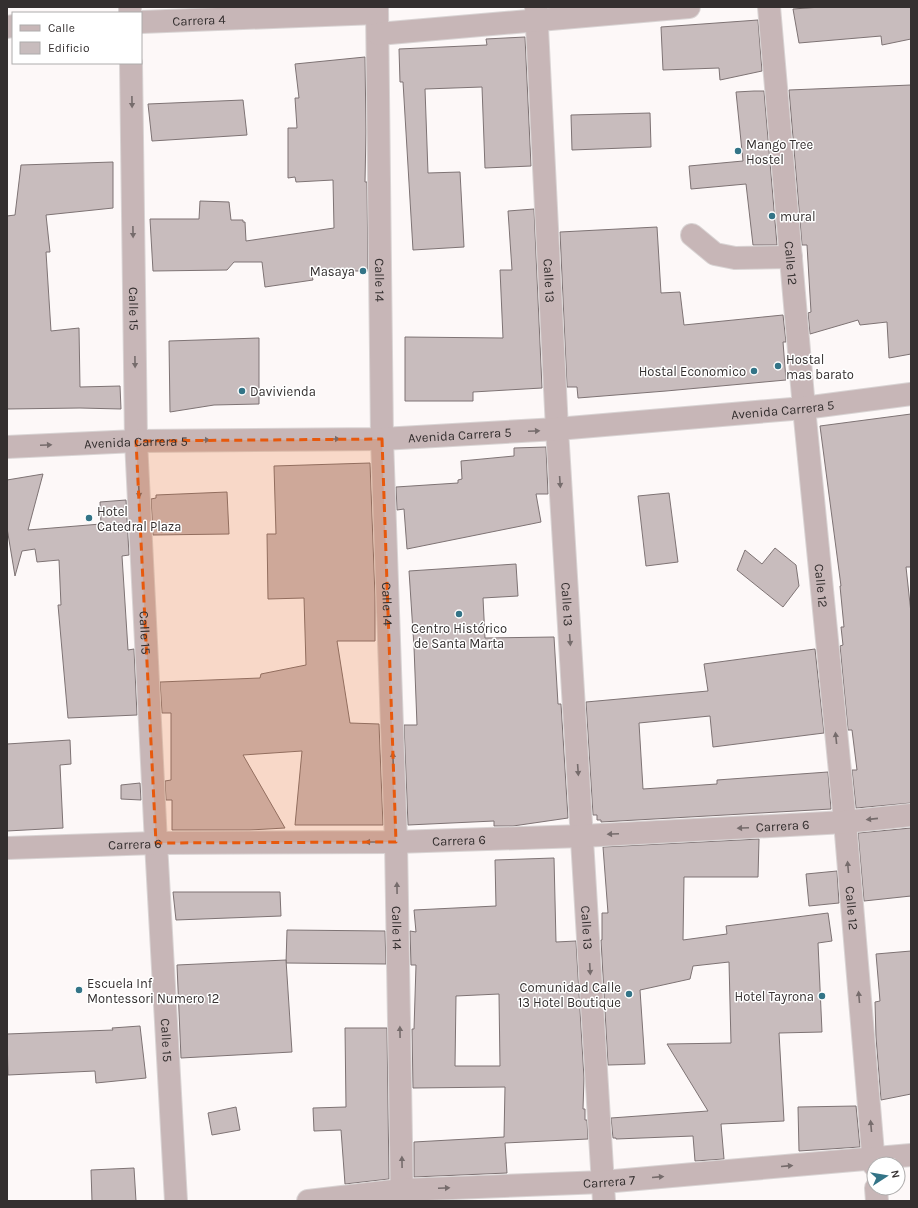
<svg xmlns="http://www.w3.org/2000/svg" width="918" height="1208" font-family="Karla,sans-serif">
<rect width="100%" height="100%" fill="#fdf8f8"/>
<g fill="#c8bcbd" stroke="#7e7374" fill-rule="evenodd">
<path d="M821,7H911V39L882,45L881,36L799,43L793,9Z"/>
<path d="M758,20L762,71L720,80L719,68L663,70L661,27Z"/>
<path d="M525,37L531,166L485,168L482,87L425,89L428,173L460,172L464,247L413,250L403,82H400L399,49L487,45L486,39Z"/>
<path d="M365,57L366,131L365,182H367L368,271H311L313,280L265,287L262,262H234L227,270L153,271L150,219H199L200,201L229,202L231,220H243V222H245L246,241L334,228L333,180L296,182L295,177L288,178V128H297L295,98H299L295,64Z"/>
<path d="M911,85V354L889,358L887,322L860,325L858,320L810,334L808,313L811,312L807,245H802L789,90Z"/>
<path d="M754,91H764L777,245H753L746,184L691,189L689,166L743,161L736,92Z"/>
<path d="M243,100L247,135L152,141L148,104Z"/>
<path d="M650,113L651,147L572,150L571,115Z"/>
<path d="M113,162V208L46,215L50,252H46L51,331L79,328L80,387L120,386L121,409L80,408L7,409V216L15,215L21,165Z"/>
<path d="M534,209L542,388L473,392V401H405V337L503,338L500,270H512L508,211Z"/>
<path d="M657,227L661,293L680,292L684,325L783,315L786,342H783L786,380L666,391L578,398L577,387H567L560,232Z"/>
<path d="M259,338V404L214,405L170,412L169,341Z"/>
<path d="M911,414V567H906L911,613V803L856,808L852,770H857L852,730H848L840,646L843,645L841,627H844L840,586H841L820,426Z"/>
<path d="M546,447L548,494H536L541,522L407,549L404,509L397,510L396,487L458,483V480L462,479L461,461L514,456V448Z"/>
<path d="M370,463L375,596V641H337L350,723L379,724L383,825H295L302,751L243,755L285,828L250,830H172V800H166L165,781L171,780V713H162L160,682L260,678L261,674L306,665L304,598L268,599L267,534H276L274,466Z"/>
<path d="M43,474L28,530L101,524L100,502L126,500L129,555L122,556L128,650L134,649L137,715L68,718L58,605H61L59,560L37,562L35,549L22,551L15,576L7,528V480Z"/>
<path d="M227,492L229,534L153,535L151,499L156,498V495Z"/>
<path d="M669,493L678,562L646,566L638,496Z"/>
<path d="M775,548L796,565L799,586L783,607L737,570L745,550L762,564Z"/>
<path d="M516,564L518,596L483,598L485,638L554,637L558,704H561L568,818L513,826H494V821L408,825L404,725H417L414,647L409,571Z"/>
<path d="M815,649L824,733L713,747L710,716L639,723L643,789L717,784V780L828,772L831,809L601,822V820H597V815H593L586,702L708,691L704,664Z"/>
<path d="M70,740L71,764L60,765L63,828L7,831V744Z"/>
<path d="M140,783L141,800L121,799V785Z"/>
<path d="M911,828V896L864,901L858,833Z"/>
<path d="M759,839L758,877H684L683,940L727,934L726,926L828,913L832,941L818,943L822,1032L779,1033L784,1121L721,1124L724,1159L695,1161L693,1136L616,1139V1138H613L611,1118L708,1111L667,1044L731,1043L729,962L693,966L690,979L640,990L645,1064L608,1065L601,940H602V913H608L603,847Z"/>
<path d="M554,858L556,942L576,941L584,1078L583,1109H585V1120H587L588,1139L505,1143L507,1173L414,1177V1142L504,1137L505,1087L413,1088L412,1029H414L416,965H411L410,931L416,932L414,910L496,906L495,860ZM499,994L500,1066H455L456,996Z"/>
<path d="M837,871L839,903L809,906L806,874Z"/>
<path d="M173,892H280L281,916L176,920Z"/>
<path d="M287,930L385,931L386,964L286,963Z"/>
<path d="M911,951V1094L881,1100L876,1037L875,1002L880,1001L876,954Z"/>
<path d="M286,960L292,1052L181,1058L177,965Z"/>
<path d="M140,1026L146,1078L96,1083L95,1071L8,1075L7,1034L113,1030L112,1028Z"/>
<path d="M345,1028H387L389,1179L345,1184L341,1130L314,1131L313,1108L346,1107Z"/>
<path d="M856,1106L860,1147L799,1151L798,1107Z"/>
<path d="M236,1107L240,1130L212,1135L208,1113Z"/>
<path d="M134,1168L136,1201H92L91,1170Z"/>
</g>
<g fill="none" stroke-linecap="round" stroke-linejoin="round">
<defs>
<g id="minor">
<path d="M130,7V13"/>
<path id="s1" d="M377,7L382,439L396,842L402,1201"/>
<path id="s2" d="M536,7L557,429L604,1201"/>
<path id="s3" d="M769,7L804,408L845,822L874,1165"/>
<path id="s4" d="M141,22L377,13"/>
<path d="M7,27L13,26"/>
<path d="M378,34L689,7"/>
<path id="s5" d="M131,63L136,441L156,843L176,1201"/>
<path d="M692,235L715,254L735,258L791,257"/>
<path id="s6" d="M7,447L136,441L382,439L557,429L804,408L911,394"/>
<path id="s7" d="M7,848L156,843L396,842L582,836L845,822L911,815"/>
<path d="M876,1188L877,1201"/>
<path id="s8" d="M308,1201L402,1190L603,1182L911,1155"/>
</g>
</defs>
<use href="#minor" stroke="#d9d4d4" stroke-width="24"/>
<use href="#minor" stroke="#c7b6b7" stroke-width="22"/>
</g>
<defs><path id="oneway-solid" d="M-6-.8H1V-3.2L6.5 0L1 3.2V.8H-6Z"/></defs>
<g fill="#766c6c">
<use href="#oneway-solid" transform="translate(132 102) rotate(89)"/>
<use href="#oneway-solid" transform="translate(133 232) rotate(89)"/>
<use href="#oneway-solid" transform="translate(135 362) rotate(89)"/>
<use href="#oneway-solid" transform="translate(534 431) rotate(-3)"/>
<use href="#oneway-solid" transform="translate(334 439)"/>
<use href="#oneway-solid" transform="translate(204 440)"/>
<use href="#oneway-solid" transform="translate(46 445) rotate(-3)"/>
<use href="#oneway-solid" transform="translate(560 482) rotate(86)"/>
<use href="#oneway-solid" transform="translate(139 492) rotate(87)"/>
<use href="#oneway-solid" transform="translate(570 640) rotate(86)"/>
<use href="#oneway-solid" transform="translate(836 738) rotate(-96)"/>
<use href="#oneway-solid" transform="translate(393 758) rotate(-92)"/>
<use href="#oneway-solid" transform="translate(578 770) rotate(86)"/>
<use href="#oneway-solid" transform="translate(872 819) rotate(174)"/>
<use href="#oneway-solid" transform="translate(743 828) rotate(177)"/>
<use href="#oneway-solid" transform="translate(613 834) rotate(177)"/>
<use href="#oneway-solid" transform="translate(371 842) rotate(180)"/>
<use href="#oneway-solid" transform="translate(848 867) rotate(-95)"/>
<use href="#oneway-solid" transform="translate(397 888) rotate(-91)"/>
<use href="#oneway-solid" transform="translate(590 969) rotate(87)"/>
<use href="#oneway-solid" transform="translate(859 997) rotate(-95)"/>
<use href="#oneway-solid" transform="translate(400 1032) rotate(-91)"/>
<use href="#oneway-solid" transform="translate(871 1126) rotate(-95)"/>
<use href="#oneway-solid" transform="translate(402 1162) rotate(-91)"/>
<use href="#oneway-solid" transform="translate(787 1166) rotate(-5)"/>
<use href="#oneway-solid" transform="translate(658 1177) rotate(-5)"/>
<use href="#oneway-solid" transform="translate(444 1188) rotate(-2)"/>
</g>
<path fill="#e8590c" fill-opacity="0.2" stroke="#e8590c" stroke-width="3" stroke-dasharray="8 5" stroke-linejoin="round" d="M382,439L396,842L156,843L136,441Z"/>
<g fill="#337487" stroke="#fff" stroke-width="1.5">
<circle cx="738" cy="151" r="4"/>
<circle cx="772" cy="216" r="4"/>
<circle cx="363" cy="271" r="4"/>
<circle cx="778" cy="366" r="4"/>
<circle cx="754" cy="371" r="4"/>
<circle cx="242" cy="391" r="4"/>
<circle cx="89" cy="518" r="4"/>
<circle cx="459" cy="614" r="4"/>
<circle cx="79" cy="990" r="4"/>
<circle cx="629" cy="994" r="4"/>
<circle cx="822" cy="996" r="4"/>
</g>
<g text-anchor="middle" dominant-baseline="central" stroke-width="3" stroke-linejoin="round" paint-order="stroke">
<g font-size="13" fill="#342f2f" stroke="#fff">
<text stroke="none"><textPath href="#s4" startOffset="58">Carrera 4</textPath></text>
<text stroke="none"><textPath href="#s3" startOffset="257">Calle 12</textPath></text>
<text stroke="none"><textPath href="#s1" startOffset="273">Calle 14</textPath></text>
<text stroke="none"><textPath href="#s2" startOffset="274">Calle 13</textPath></text>
<text stroke="none"><textPath href="#s5" startOffset="246">Calle 15</textPath></text>
<text stroke="none"><textPath href="#s6" startOffset="777">Avenida Carrera 5</textPath></text>
<text stroke="none"><textPath href="#s6" startOffset="453">Avenida Carrera 5</textPath></text>
<text stroke="none"><textPath href="#s6" startOffset="129">Avenida Carrera 5</textPath></text>
<text stroke="none"><textPath href="#s3" startOffset="581">Calle 12</textPath></text>
<text stroke="none"><textPath href="#s1" startOffset="597">Calle 14</textPath></text>
<text stroke="none"><textPath href="#s2" startOffset="598">Calle 13</textPath></text>
<text stroke="none"><textPath href="#s5" startOffset="570">Calle 15</textPath></text>
<text stroke="none"><textPath href="#s7" startOffset="776">Carrera 6</textPath></text>
<text stroke="none"><textPath href="#s7" startOffset="452">Carrera 6</textPath></text>
<text stroke="none"><textPath href="#s7" startOffset="128">Carrera 6</textPath></text>
<text stroke="none"><textPath href="#s3" startOffset="905">Calle 12</textPath></text>
<text stroke="none"><textPath href="#s2" startOffset="922">Calle 13</textPath></text>
<text stroke="none"><textPath href="#s1" startOffset="921">Calle 14</textPath></text>
<text stroke="none"><textPath href="#s5" startOffset="978">Calle 15</textPath></text>
<text stroke="none"><textPath href="#s8" startOffset="302">Carrera 7</textPath></text>
</g>
<g font-size="13" fill="#342f2f" stroke="#fff" text-anchor="start">
<text x="746" y="144">Mango Tree<tspan x="746" dy="15">Hostel</tspan></text>
<text x="780" y="216">mural</text>
<text x="355" y="271" text-anchor="end">Masaya</text>
<text x="786" y="359">Hostal<tspan x="786" dy="15">mas barato</tspan></text>
<text x="746" y="371" text-anchor="end">Hostal Economico</text>
<text x="250" y="391">Davivienda</text>
<text x="97" y="511">Hotel<tspan x="97" dy="15">Catedral Plaza</tspan></text>
<text x="459" y="628" text-anchor="middle">Centro Histórico<tspan x="459" dy="15">de Santa Marta</tspan></text>
<text x="87" y="983">Escuela Inf<tspan x="87" dy="15">Montessori Numero 12</tspan></text>
<text x="621" y="987" text-anchor="end">Comunidad Calle<tspan x="621" dy="15">13 Hotel Boutique</tspan></text>
<text x="814" y="996" text-anchor="end">Hotel Tayrona</text>
</g>
</g>
<rect width="918" height="1208" fill="none" stroke="#342f2f" stroke-width="16"/>
<rect x="12" y="12" width="130" height="52" fill="#ffffff" stroke="#aeacac"/>
<rect x="20" y="25" width="20" height="6" fill="#c7b6b7" stroke="#aeacac"/>
<text x="48" y="32" font-size="12" fill="#342f2f">Calle</text>
<rect x="20" y="42" width="20" height="12" fill="#c8bcbd" stroke="#aeacac"/>
<text x="48" y="52" font-size="12" fill="#342f2f">Edificio</text>
<g transform="translate(886 1176) rotate(78)"><circle r="19" fill="#ffffff" stroke="#aeacac"/>
<path d="M0-3L7 15L0 10L-7 15Z" fill="#337487"/>
<text y="-6" font-size="11" font-weight="bold" text-anchor="middle" fill="#342f2f">N</text>
</g>
</svg>
